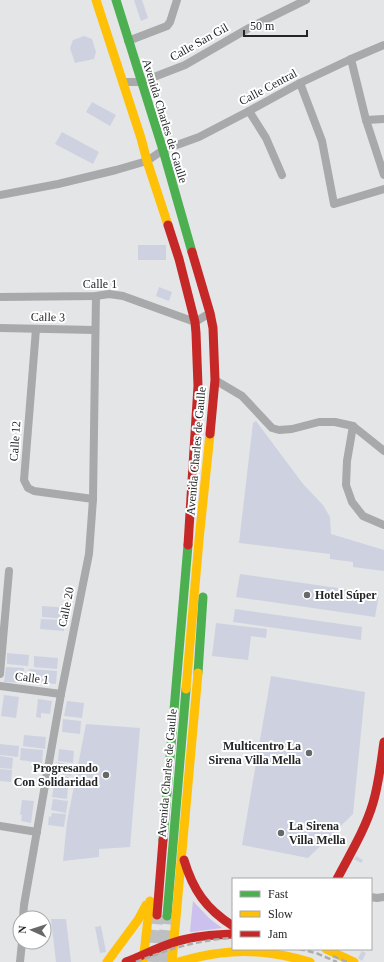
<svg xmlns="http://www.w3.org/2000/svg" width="384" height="962" font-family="Georgia,serif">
<rect width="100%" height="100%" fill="#e3e5e7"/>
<path fill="#ccc0ef" d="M193,901L210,919L222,928L191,932L190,931Z"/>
<g fill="#ced2e0">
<path d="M134,0H142L148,18L141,21Z"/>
<path d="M84,36L92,39L96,52L94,59L75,63L70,48L73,40Z"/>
<path d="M92,102L116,115L110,126L86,112Z"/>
<path d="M62,132L99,152L93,164L55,144Z"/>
<rect x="138" y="245" width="28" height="15"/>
<path d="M159,287L172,292L169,301L156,296Z"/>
<path d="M256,421L303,484L323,505L330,517L331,534L384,550V571L353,567V562L330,559V554L239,543L253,423Z"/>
<path d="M240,574L379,594L375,617L236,597Z"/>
<path d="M42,606L69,608L68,619L42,617Z"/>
<path d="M235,609L362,627L361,640L233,622Z"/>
<path d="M41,619L64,620V631L40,629Z"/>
<path d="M216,623L267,629L266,638L251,636L248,660L212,656Z"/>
<path d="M7,653L29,655L28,666L7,664Z"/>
<path d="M34,656L58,658L57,669L34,667Z"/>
<path d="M6,667L24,668L23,683L4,682Z"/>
<path d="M29,669L57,671L56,684L30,682V674H28Z"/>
<path d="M271,676L365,692L353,814L308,858L242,845Z"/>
<path d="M4,695L19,697L16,718L1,716Z"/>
<path d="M38,699L52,701L50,714L41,713V718L36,717Z"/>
<path d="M67,701L84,703L82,718L64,716Z"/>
<path d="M63,719L81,721L80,734L62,732Z"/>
<path d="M86,724L140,728L130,847L99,849V857L63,861L67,822Z"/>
<path d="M24,735L46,737L45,749L23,746Z"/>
<path d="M0,744L19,746L18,757L0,755Z"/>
<path d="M21,748L43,750L42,763L20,760Z"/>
<path d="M59,749L74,751L73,763L58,761Z"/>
<path d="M0,756L13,758L12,769L0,768Z"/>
<path d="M56,762L73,765L71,776L55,773Z"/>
<path d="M0,769L12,770L11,782L0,781Z"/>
<path d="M54,774L69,777L68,785L53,782Z"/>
<path d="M54,786L68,788L67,799L52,797Z"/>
<path d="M53,799L68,801L66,813L51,810Z"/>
<path d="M22,800L34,801L31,823L21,821L22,815H20Z"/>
<path d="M52,813L66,814L64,827L48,825L49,816L51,817Z"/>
<path d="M356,856L363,860L361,863L354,859Z"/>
<path d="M51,919H66L71,962H56Z"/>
<path d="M101,926L106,952L100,953L95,927Z"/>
<path d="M362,951L366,953L362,961L358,958Z"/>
</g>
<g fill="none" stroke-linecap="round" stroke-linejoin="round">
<g stroke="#bdbfc1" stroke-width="13" stroke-dasharray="13 6" stroke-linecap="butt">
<path d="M153,962L157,915"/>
<path d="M163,962L167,916"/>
</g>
<g stroke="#a8a9aa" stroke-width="8">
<path d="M128,41L167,26L170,22L177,0"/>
<path d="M351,59L366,120L384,175"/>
<path d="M123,82H141L185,65L249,28L306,0"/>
<path d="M300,83L322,141L334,204L384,189"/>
<path d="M249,111L266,138L282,175"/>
<path d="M366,120L384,119"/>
<path d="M0,195L58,184L116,170L147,161L163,150L199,137L249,111L300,83L351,59L384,45"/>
<path d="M0,297L96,296L109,294L123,296L195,322L210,313"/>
<path d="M0,328L95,330"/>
<path d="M36,329L24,480L28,488L34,491L93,499"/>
<path d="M215,380L242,396L272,428L279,430L292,429L319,422H335L353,426L384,451"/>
<path d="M353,426L347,461L346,485L352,502L363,516L384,525"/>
<path d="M0,674L9,571"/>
<path d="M0,686L61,694"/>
<path d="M0,826L37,832"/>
<path d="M371,897L377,898L384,897"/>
<path d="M23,918L24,905L61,694L89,554L93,499L96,296"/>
<path d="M20,962L22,942"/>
</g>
<g stroke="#4caf50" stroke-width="9">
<path d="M116,0L163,150L192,252"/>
<path d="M198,673L203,597"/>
<path d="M163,840L188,545"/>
<path d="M167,916L186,689"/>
</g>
<g stroke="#ffc107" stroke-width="9">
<path d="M96,0L141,138L147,161L168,225"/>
<path d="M186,689L199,540L210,434"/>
<path d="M326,949L354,962"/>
<path d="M107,962L138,920L146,905"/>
<path d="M143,962L150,901"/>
<path d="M172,962L198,673"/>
<path d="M178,962C227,948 261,948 310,962"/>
</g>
<g stroke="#c62828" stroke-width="9">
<path d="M168,225L179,259L195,322L196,333L198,386L188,545"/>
<path d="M192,252L210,313L213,328L215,380L210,434"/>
<path d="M184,860C193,890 206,909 233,926"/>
<path d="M337,879C350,854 365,830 373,803C379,783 381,762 384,742"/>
<path d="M157,915L163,840"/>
<path d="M126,962C142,956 158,947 175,942C194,936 213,935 233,934"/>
</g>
<g stroke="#acadad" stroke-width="2.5" stroke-dasharray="6 3" stroke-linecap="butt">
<path d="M299,949L316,953L337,962"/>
<path d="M333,956L347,962"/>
<path d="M136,962C169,949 197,940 233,938"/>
</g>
</g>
<g fill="#67686a" stroke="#fff" stroke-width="1.5">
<circle cx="307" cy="595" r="4"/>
<circle cx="309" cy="753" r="4"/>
<circle cx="106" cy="775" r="4"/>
<circle cx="281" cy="833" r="4"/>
</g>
<g text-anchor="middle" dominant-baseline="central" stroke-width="4" stroke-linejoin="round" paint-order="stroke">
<g font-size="12" fill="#242527" stroke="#fff">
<text transform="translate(199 42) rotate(-29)">Calle San Gil</text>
<text transform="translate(268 87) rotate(-28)">Calle Central</text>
<text transform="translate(165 121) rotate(73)">Avenida Charles de Gaulle</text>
<text x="100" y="284">Calle 1</text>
<text transform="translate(48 317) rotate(1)">Calle 3</text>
<text transform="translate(15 441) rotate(-86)">Calle 12</text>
<text transform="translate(196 451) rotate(-85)">Avenida Charles de Gaulle</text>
<text transform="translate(66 607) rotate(-79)">Calle 20</text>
<text transform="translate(32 678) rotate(7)">Calle 1</text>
<text transform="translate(167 773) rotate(-85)">Avenida Charles de Gaulle</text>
</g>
<g font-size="12" font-weight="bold" fill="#242527" stroke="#fff" text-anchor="start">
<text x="315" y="595">Hotel Súper</text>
<text x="301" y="746" text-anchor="end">Multicentro La<tspan x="301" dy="14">Sirena Villa Mella</tspan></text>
<text x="98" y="768" text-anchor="end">Progresando<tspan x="98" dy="14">Con Solidaridad</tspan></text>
<text x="289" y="826">La Sirena<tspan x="289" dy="14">Villa Mella</tspan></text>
</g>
</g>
<rect x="232" y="878" width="140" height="72" fill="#ffffff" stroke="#a7a8a9"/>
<rect x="240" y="891" width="20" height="6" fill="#4caf50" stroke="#a7a8a9"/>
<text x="268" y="898" font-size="12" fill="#242527">Fast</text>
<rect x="240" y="911" width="20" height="6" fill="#ffc107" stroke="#a7a8a9"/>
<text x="268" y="918" font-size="12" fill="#242527">Slow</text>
<rect x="240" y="931" width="20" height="6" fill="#c62828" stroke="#a7a8a9"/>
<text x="268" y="938" font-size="12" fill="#242527">Jam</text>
<g transform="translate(32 930) rotate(273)"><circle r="19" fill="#ffffff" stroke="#a7a8a9"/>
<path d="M0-3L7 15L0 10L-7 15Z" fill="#67686a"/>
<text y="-6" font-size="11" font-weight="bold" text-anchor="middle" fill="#242527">N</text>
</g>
<path d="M244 30v6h63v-6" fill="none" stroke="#242527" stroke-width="2"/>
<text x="250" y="30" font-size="12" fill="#242527" stroke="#ffffff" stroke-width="3" paint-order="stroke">50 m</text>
</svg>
